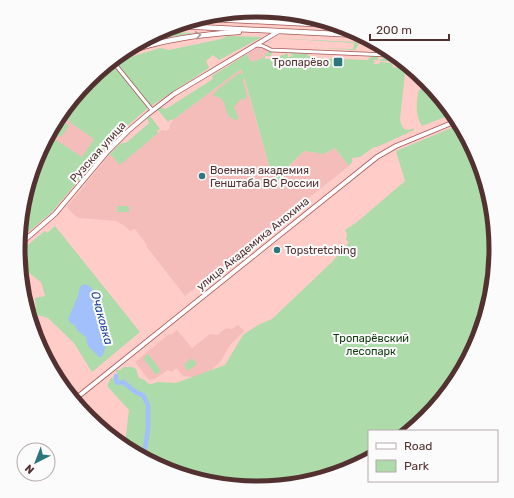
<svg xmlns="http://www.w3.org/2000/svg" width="514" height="498" font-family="Rubik,sans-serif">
<rect width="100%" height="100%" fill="#ffccc8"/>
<g fill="#f5bdba">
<path d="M259,47L269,51L261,59L251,62L247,54Z"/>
<path d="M241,69L271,172L279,180L289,171L287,169L304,151L324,154L335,148L349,166L185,296L146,246L147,245L135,229L130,231L125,226L116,221L79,218L74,215L67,207L109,155L112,156L120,165L160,131L164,130L166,131L170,128L169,126L173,120Z"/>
<path d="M64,115L71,123L94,139L82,157L50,136Z"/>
<path d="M238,325L244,331L230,345L221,361L210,371L193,377L183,376L176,368L172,372L168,370L155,379L149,380L135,362L169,334L171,335L177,330L192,348L210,334L218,335L226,328L232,329Z"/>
</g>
<g fill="#addba9">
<path d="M240,13L262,15L246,18L224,17Z"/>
<path d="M268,16H289L312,21L257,18Z"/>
<path d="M160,32L195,33L158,39L143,43Z"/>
<path d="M227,36L262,37L219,60L213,55L206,61L209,68L148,108L125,128L105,149L51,213L20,239L36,157L50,136L82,157L94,139L71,123L64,115L83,88L98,75L97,74L114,62L160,48L169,50L188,46L221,39Z"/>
<path d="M271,38L355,42L359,44L355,50L315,48V46L316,48L353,49L354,43Z"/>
<path d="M269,51L272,52L271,56H265V59H279L281,55H285V53L288,54V57L293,56L292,54L290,55L291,53L309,54L307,56H310V58L369,60L368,59L371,57L368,55L392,57L390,58L392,59L391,61H381L379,60L383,59V58L378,57V60H373L375,62L373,64H378L381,62L392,63L393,67L397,68L399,67L400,63L426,80L428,84L417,85C416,78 412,73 405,73L400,119C401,127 405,133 413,128L414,130L377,147H374L360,157L352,158V162L349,166L335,148L324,154L304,151L287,168L289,171L279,181L271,172L244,77L243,81L247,96L246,98L240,100L234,107L238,117L237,120C221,118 230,97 214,96L213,95L218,89L238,74L241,73L243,75L241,69L173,120L172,119L168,122L157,109L160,107L166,109L213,79L212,76L247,54L251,62L261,59Z"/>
<path d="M425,85L430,86L450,115L422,126C415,115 416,102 419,90L424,87Z"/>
<path d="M150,116L160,129L157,131L158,133L120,165L112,156L109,155L121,143H126L149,123L147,118Z"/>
<path d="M62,119L69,126L61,137L53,132Z"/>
<path d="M456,126L478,158L496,249L478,341L426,418L407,431H369V456L348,470L257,488L165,470L125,443L129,410L107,386L111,378L115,377L117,374L116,370H120L124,367H132L136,369L139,378L145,380L147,383L151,384L158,382L176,383L225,365L243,335L258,325L272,319L332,262L349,242L346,240L347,234L345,230L357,222L405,181L396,151Z"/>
<path d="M118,206H129V212H117Z"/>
<path d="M55,226L140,332L92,372L74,343L48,318L33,314L32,310L36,307L35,298L45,296L41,282L29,273L21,262L19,252L45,231L47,233Z"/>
<path d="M148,354L161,371L156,375L143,358Z"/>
<path d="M192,358L197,364L188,371L184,365Z"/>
</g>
<path fill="#a1c0fc" d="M83,284L88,285L99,295L108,341L102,357H99L88,346L86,337L78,331L74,324H71L68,319L78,296L80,287Z"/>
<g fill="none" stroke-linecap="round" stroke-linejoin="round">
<path stroke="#a1c0fc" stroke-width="4.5" d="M116,376V381L118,383L123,382C130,386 133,393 143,395L148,405V429L144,456"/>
<defs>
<g id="street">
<path d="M248,19L264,15"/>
<path d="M257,45L263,46L271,50L388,55"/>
<path d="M114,63L152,110"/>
</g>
<g id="secondary">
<path d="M245,13L280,15"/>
<path d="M19,245L55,214L108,151L128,131L148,114L174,94L279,31"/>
<path d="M75,399L377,157L396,146L454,122"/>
</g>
<g id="primary">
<path d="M212,19L333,25"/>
<path d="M178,26L358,35"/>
<path d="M133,50C167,39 203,34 239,32"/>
</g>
</defs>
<use href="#street" stroke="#a45a58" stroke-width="4.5"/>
<use href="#secondary" stroke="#a45a58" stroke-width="5.5"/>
<use href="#primary" stroke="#a45a58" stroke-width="6"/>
<use href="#street" stroke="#fff" stroke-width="3"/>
<use href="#secondary" stroke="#fff" stroke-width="4"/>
<use href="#primary" stroke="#fff" stroke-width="4.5"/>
</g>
<defs><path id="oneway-chevron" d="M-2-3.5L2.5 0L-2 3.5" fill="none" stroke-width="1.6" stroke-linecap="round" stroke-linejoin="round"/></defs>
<use stroke="#a89898" href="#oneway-chevron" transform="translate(198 35) rotate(-9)"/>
<g fill="#2d767c" stroke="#fbfbfb" stroke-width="1.5">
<rect x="333" y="57" width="10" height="10" rx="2"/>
<circle cx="202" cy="176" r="4"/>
<circle cx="277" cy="250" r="4"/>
</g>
<g text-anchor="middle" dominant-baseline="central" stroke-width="4" stroke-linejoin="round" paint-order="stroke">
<g font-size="11" fill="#523130" stroke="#fbfbfb" text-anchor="start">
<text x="329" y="62" text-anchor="end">Тропарёво</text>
<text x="210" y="170">Военная академия<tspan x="210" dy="13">Генштаба ВС России</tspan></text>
<text x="285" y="250">Topstretching</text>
</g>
<g font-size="11" fill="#523130" stroke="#fbfbfb">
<text transform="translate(98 152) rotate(-48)">Рузская улица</text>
<text transform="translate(253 244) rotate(-39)">улица Академика Анохина</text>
</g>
<g font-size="11" fill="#0c390b" stroke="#fbfbfb">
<text x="371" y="338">Тропарёвский<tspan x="371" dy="13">лесопарк</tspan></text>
</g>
<g font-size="12" font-style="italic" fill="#1d4498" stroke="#fbfbfb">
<text transform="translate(102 318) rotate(75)">Очаковка</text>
</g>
</g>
<path d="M0 0H514V498H0ZM25 249a232 232 0 1 1 464 0a232 232 0 1 1-464 0Z" fill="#fbfbfb" fill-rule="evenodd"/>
<path fill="none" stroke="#523130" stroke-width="5" d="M25 249a232 232 0 1 1 464 0a232 232 0 1 1-464 0Z"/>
<rect x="368" y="430" width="130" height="52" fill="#fbfbfb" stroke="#b7aaaa"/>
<rect x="376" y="443" width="20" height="6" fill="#ffffff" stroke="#b7aaaa"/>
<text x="404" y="450" font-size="12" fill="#523130">Road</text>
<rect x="376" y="460" width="20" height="12" fill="#addba9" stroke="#b7aaaa"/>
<text x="404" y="470" font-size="12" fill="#523130">Park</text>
<g transform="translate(36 462) rotate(222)"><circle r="19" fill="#fbfbfb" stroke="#b7aaaa"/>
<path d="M0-3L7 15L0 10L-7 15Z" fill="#2d767c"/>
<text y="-6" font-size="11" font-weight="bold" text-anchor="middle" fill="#523130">N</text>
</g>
<path d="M370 34v6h79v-6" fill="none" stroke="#523130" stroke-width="2"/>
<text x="376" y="34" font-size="12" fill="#523130" stroke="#fbfbfb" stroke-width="3" paint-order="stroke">200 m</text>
</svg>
